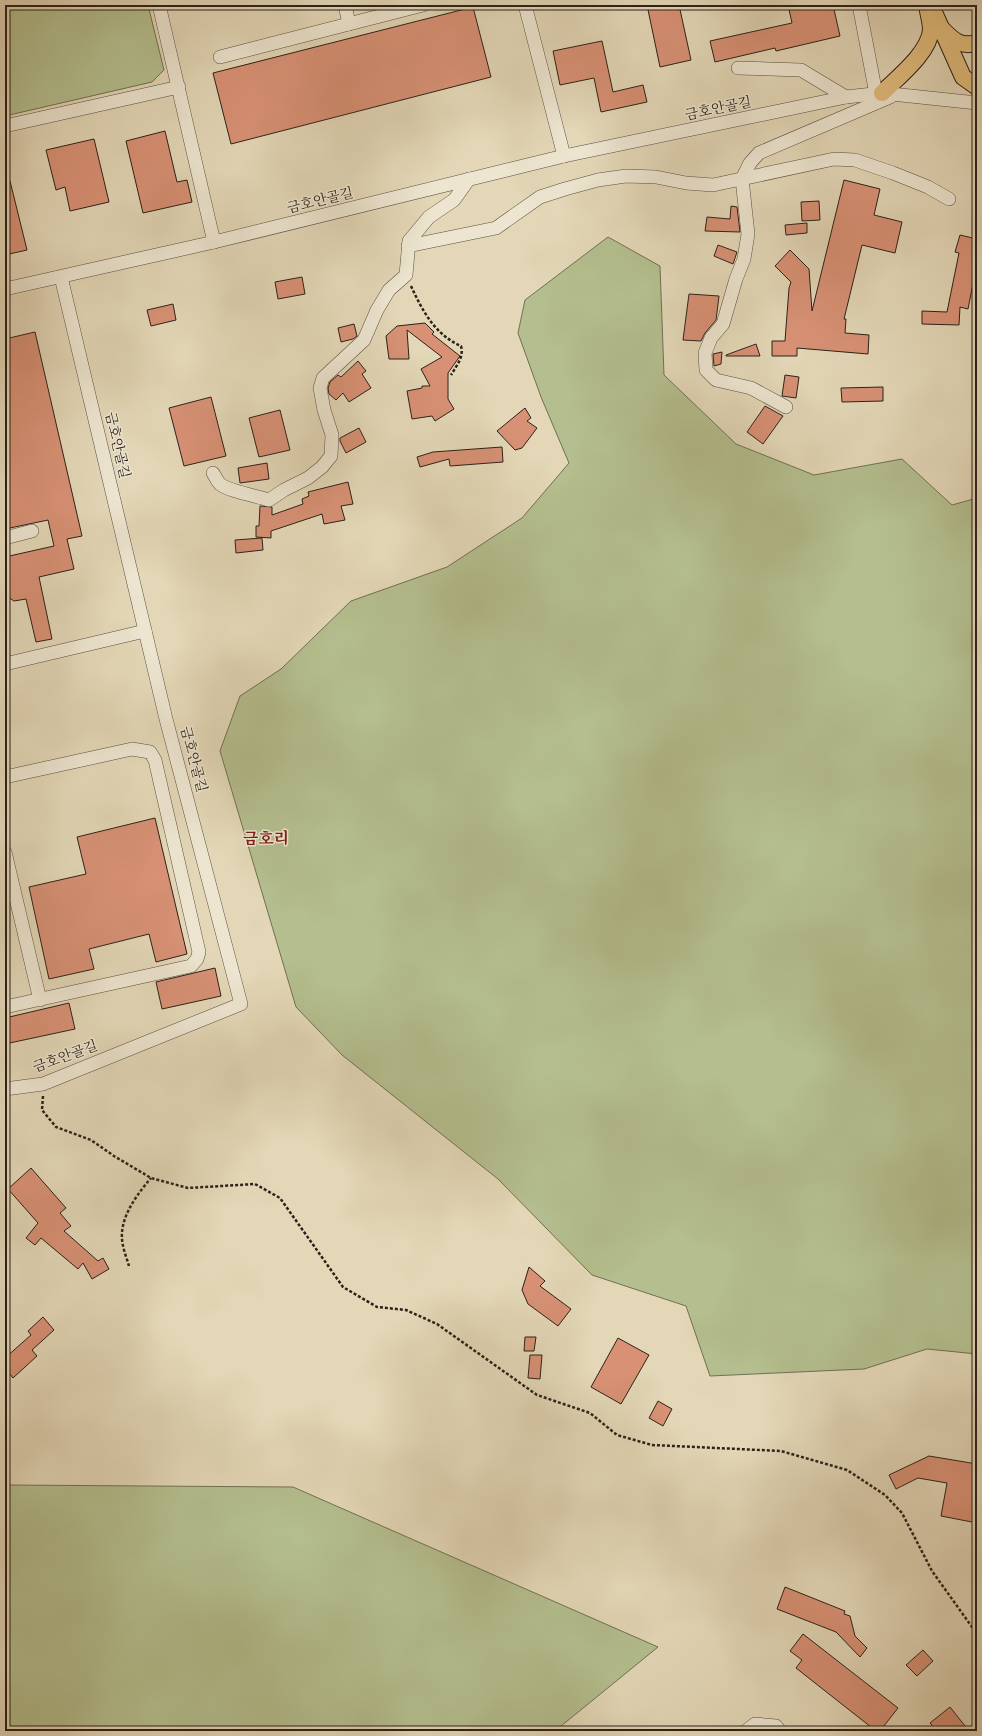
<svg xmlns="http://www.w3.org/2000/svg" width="982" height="1736" font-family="'Gentium Book Plus','Noto Serif KR',serif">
<rect width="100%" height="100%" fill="#e3d7b7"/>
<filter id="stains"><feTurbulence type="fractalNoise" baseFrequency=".005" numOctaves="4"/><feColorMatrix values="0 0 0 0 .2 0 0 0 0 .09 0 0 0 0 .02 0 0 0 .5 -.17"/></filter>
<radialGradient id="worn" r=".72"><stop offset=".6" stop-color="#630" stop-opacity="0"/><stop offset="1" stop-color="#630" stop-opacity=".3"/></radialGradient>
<g fill="#b4be8e" stroke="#707054">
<path d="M5,5H148L164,70L152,82L5,116Z"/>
<path d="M608,237L660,266L664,375L736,444L814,475L902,459L952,505L977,498V1354L927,1349L864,1369L710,1376L686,1306L592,1275L498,1179L342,1055L296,1007L220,751L240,696L281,669L351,601L447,567L522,518L569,463L541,397L518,333L525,300Z"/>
<path d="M5,1485L293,1487L658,1647L555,1731H5Z"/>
</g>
<g fill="#d89175" stroke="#2b2119">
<path d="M647,5H679L691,60L660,67Z"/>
<path d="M788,5H833L840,36L776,51L775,48L715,62L710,41L792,23Z"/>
<path d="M473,7L491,77L231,144L213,73Z"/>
<path d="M602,41L613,92L643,85L647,102L601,112L594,78L560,85L553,51Z"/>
<path d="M165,131L177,182L187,180L192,202L143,213L126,141Z"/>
<path d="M94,139L109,202L70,211L65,187L56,190L46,150Z"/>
<path d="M844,180L880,189L874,215L902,222L895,253L862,245L844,319H846L845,333L869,335L868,354L797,348V356H772V341H785L789,288L791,282L775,266L790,250L809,269L812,311Z"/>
<path d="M10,181L27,250L5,255V182Z"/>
<path d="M819,201L820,220L802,221L801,202Z"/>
<path d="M731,206L737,207L740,232L705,231L707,217L730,219Z"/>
<path d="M807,223V233L786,235L785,225Z"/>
<path d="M960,235L977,239V263L968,309L960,307L959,325L922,324V311L947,312L959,253L955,252Z"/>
<path d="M718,245L737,252L733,264L714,256Z"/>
<path d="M302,277L305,294L278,299L275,282Z"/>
<path d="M689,294L719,296L716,320L705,333L701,341L683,340Z"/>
<path d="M173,304L176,320L151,326L147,310Z"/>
<path d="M425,323L434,332L432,334L460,356L448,373V399L454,409L435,421L432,416L412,419L407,391L422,388V386H430L421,369L442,357L407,330L409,359H389L386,336L397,326Z"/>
<path d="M354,324L357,336L353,339L341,342L338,328Z"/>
<path d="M35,332L82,536L67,539L74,569L39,577L52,639L36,642L26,599L14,601L5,595V557L54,546L48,520L5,529V339Z"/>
<path d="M756,344L760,356H726V355Z"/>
<path d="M722,352L721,364L714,366L713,354Z"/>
<path d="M358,361L366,371L362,374L371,388L349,402L343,393L336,400L329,394L328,388L330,382L338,375L341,377Z"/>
<path d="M785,375L799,377L796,398L782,396Z"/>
<path d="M883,387V401L842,402L841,388Z"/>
<path d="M211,397L226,456L184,466L169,408Z"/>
<path d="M765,406L783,416L763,444L747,432Z"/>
<path d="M525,408L531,418L527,421L537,428L522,448L515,450L497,431Z"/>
<path d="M280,410L290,450L259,457L249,418Z"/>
<path d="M359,428L366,442L346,453L340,441V438Z"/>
<path d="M502,447L503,462L450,466L449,459L420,467L417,457L433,452Z"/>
<path d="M267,463L269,479L240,483L238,468Z"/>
<path d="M348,482L353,504L341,506L345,520L324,524L322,514L271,531V538L256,537V526H259L260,506L272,507V515L303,504L302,499L309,496L308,492Z"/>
<path d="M262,538L263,550L236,553L235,540Z"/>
<path d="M155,818L187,954L156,962L149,934L89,949L94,969L49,979L29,887L86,874L77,837Z"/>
<path d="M215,968L221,996L162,1009L156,982Z"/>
<path d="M69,1003L75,1029L5,1044V1018Z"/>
<path d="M31,1168L66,1208L60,1213L71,1226L64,1231L98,1261L103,1258L109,1269L92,1279L83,1263L78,1269L41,1238L35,1245L26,1238L38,1223L8,1189Z"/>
<path d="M529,1267L545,1281L540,1286L571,1309L558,1326L528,1304L522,1290Z"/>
<path d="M43,1317L54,1330L32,1350L37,1356L13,1378L5,1368V1358L31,1335L28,1331Z"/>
<path d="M525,1337H536L534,1351H524Z"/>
<path d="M618,1338L649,1355L621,1404L591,1387Z"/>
<path d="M530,1355H542L540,1379L528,1378Z"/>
<path d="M658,1401L672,1409L663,1426L649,1418Z"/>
<path d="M929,1456L977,1464V1523L941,1516L947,1483L918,1478L896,1489L889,1475Z"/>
<path d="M785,1587L845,1611L844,1614L850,1616L855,1636L867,1648L860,1657L836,1632L777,1609Z"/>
<path d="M803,1634L898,1708L880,1731H876L796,1668L802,1660L790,1651Z"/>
<path d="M923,1650L933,1661L917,1676L906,1665Z"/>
<path d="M950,1707L969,1731H937L930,1723Z"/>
</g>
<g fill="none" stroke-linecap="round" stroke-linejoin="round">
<defs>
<g id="minor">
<path d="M159,5L214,242"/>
<path d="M345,5L349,24"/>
<path d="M525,5L564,156"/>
<path d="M859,5L876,94"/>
<path d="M220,57L423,5"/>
<path d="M738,68L801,70L846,97"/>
<path d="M5,126L179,87"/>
<path d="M408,246L496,228L540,197L565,189L598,180L626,176L656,177L686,183L713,185L834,159L855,160L893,173L928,187L949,199"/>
<path d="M5,289L214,242L564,156L846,97L882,93L977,103"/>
<path d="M786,407L751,388L716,380L706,370L705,353L711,338L723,324L736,279L744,259L748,234L742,179L750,163L759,153L890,97"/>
<path d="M213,473C215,476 217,481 220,484C228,491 257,496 269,500L284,490L308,478L322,467L331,456L332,435L324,410L320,388L323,378L364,340L377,310L389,290L406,275L409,241L429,217L454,200L469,179"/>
<path d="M5,538L32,531"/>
<path d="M5,664L145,631"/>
<path d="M5,777L132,749L150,752L155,760L199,952L197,959L191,966L5,1007"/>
<path d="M5,852L40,1000"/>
<path d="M5,1089L43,1084L241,1004L166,719L61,277"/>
<path d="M746,1731L755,1724L776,1726L780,1731"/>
</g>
<g id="major">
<path d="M933,10L963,77L977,87"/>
<path d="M943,30C954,41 960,47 977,43"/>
<path d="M882,93C898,77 929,53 931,30C931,22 928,13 927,5"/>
</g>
</defs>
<use href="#minor" stroke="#594e40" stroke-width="14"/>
<use href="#major" stroke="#2b2119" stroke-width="18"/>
<g stroke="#2b2119" stroke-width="2.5" stroke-dasharray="3 2" stroke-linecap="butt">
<path d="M411,286C422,310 435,335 461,346C464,357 457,365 451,375"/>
<path d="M43,1096L42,1110L56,1127L91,1140L114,1156L151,1178L188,1188L255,1184L280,1198L343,1287L377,1307L406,1310L437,1324L537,1395L590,1413L617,1435L652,1445L781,1451L847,1470L885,1495L902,1513L932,1571L977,1634"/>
<path d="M129,1266C126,1256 121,1244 122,1233C123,1213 139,1192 151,1178"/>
</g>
<use href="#minor" stroke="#ede5d0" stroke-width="13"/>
<use href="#major" stroke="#e2bc7c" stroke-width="16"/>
</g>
<g text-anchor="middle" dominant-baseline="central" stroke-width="3" stroke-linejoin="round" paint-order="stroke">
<g font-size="14" fill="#2b2119" stroke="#ede5d0">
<text transform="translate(718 108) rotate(-12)">금호안골길</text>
<text transform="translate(320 200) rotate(-14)">금호안골길</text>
<text transform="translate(118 445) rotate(77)">금호안골길</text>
<text transform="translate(194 759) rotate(75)">금호안골길</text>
<text transform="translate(65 1056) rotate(-20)">금호안골길</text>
</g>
<g font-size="16" font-weight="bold" fill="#7a1f14" stroke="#ede5d0">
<text x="266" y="838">금호리</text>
</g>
</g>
<rect width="982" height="1736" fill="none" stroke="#e3d7b7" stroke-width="20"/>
<rect x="6" y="6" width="970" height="1724" fill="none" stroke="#2b2119" stroke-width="2"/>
<rect x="10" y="10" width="962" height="1716" fill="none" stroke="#2b2119"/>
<rect width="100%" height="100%" filter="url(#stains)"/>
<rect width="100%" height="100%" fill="url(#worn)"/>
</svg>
